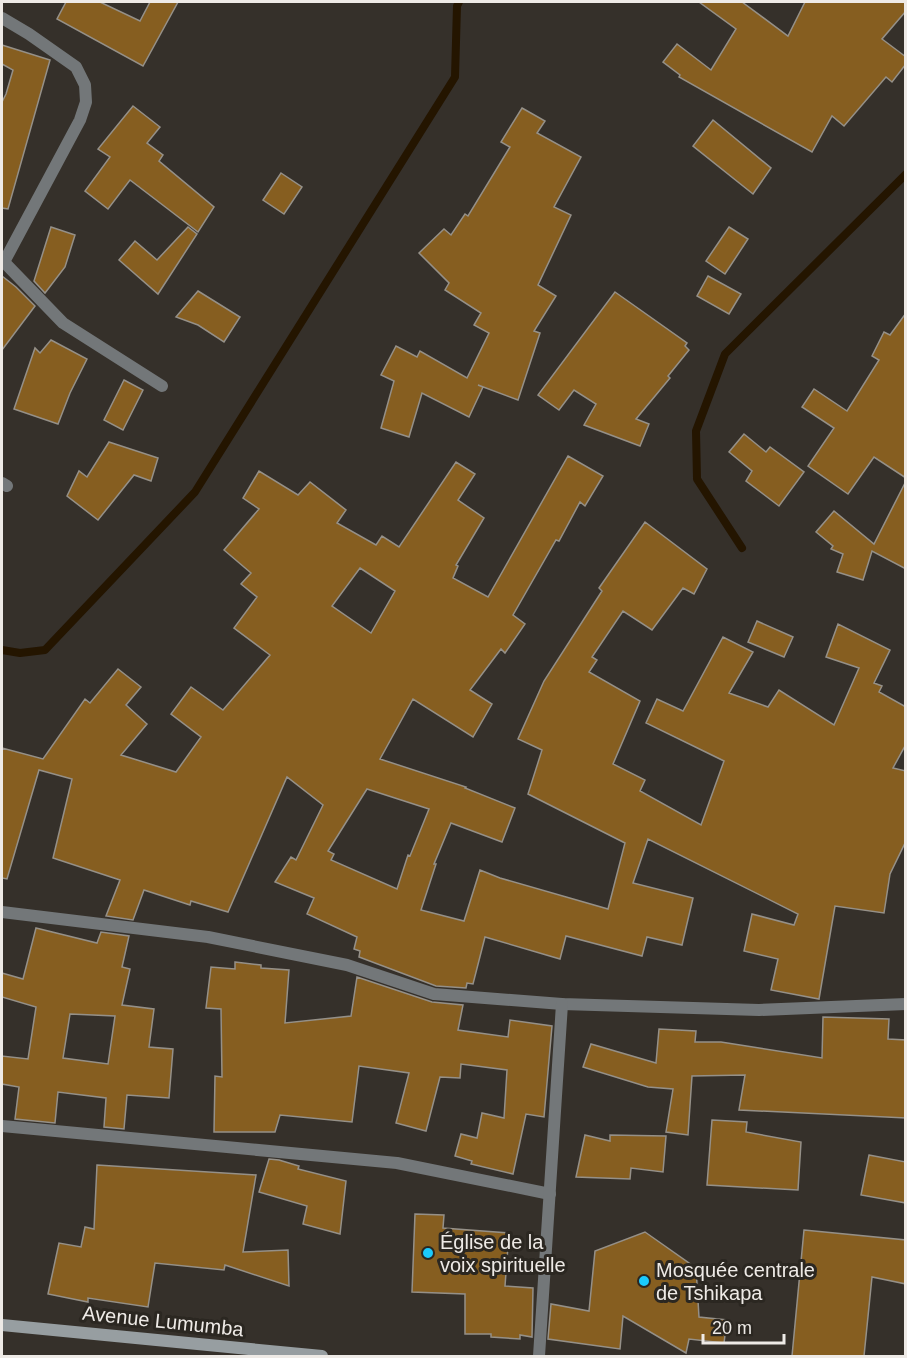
<svg xmlns="http://www.w3.org/2000/svg" width="907" height="1358" font-family="Helvetica,sans-serif">
<rect width="100%" height="100%" fill="#35302a"/>
<g fill="none" stroke-linecap="round" stroke-linejoin="round">
<g stroke="#241500" stroke-width="8">
<path d="M742,548L697,479L696,431L725,354L906,174"/>
<path d="M2,650L20,653L45,650L195,492L455,77L457,6L459,2"/>
</g>
</g>
<g fill="#865e20" stroke="#959088" stroke-width="1.5" fill-rule="evenodd">
<path d="M66,2H100L140,21L150,2H178L143,66L57,19Z"/>
<path d="M699,2H742L788,36L805,2H906V11L882,39L906,57V64L892,82L886,77L844,126L832,116L812,152L679,77L680,75L663,62L677,44L711,70L736,29Z"/>
<path d="M2,45L50,60L8,209L2,208V102L6,94L13,70L2,64Z"/>
<path d="M133,106L160,127L147,143L163,155L159,161L214,207L198,232L130,180L108,209L85,191L110,157L98,149Z"/>
<path d="M522,108L545,121L537,133L581,157L554,207L571,215L538,285L556,296L534,331L540,333L518,400L478,385L483,387L469,417L422,393L409,437L381,428L394,381L381,375L396,346L417,357L420,351L467,378L489,333L474,325L481,313L445,290L449,283L419,253L444,229L451,235L465,214L468,216L510,147L501,142Z"/>
<path d="M713,120L771,168L753,194L693,146Z"/>
<path d="M281,173L302,187L284,214L263,200Z"/>
<path d="M51,227L75,235L65,267L45,293L34,281Z"/>
<path d="M188,227L197,234L158,294L119,260L135,241L157,260Z"/>
<path d="M729,227L748,239L725,274L706,261Z"/>
<path d="M2,276L16,287L35,306L2,350Z"/>
<path d="M708,276L741,294L729,314L697,296Z"/>
<path d="M198,291L240,317L224,342L198,325L176,317Z"/>
<path d="M615,292L687,343L685,346L689,350L668,376L670,378L636,419L649,424L640,446L584,425L596,404L574,390L559,410L538,395Z"/>
<path d="M906,313V478L874,457L848,494L808,466L834,428L802,407L814,389L847,411L879,360L872,356L884,332L890,335Z"/>
<path d="M51,340L87,359L70,393L58,424L14,409L35,348L40,353Z"/>
<path d="M124,380L143,390L123,430L104,420Z"/>
<path d="M744,434L766,452L770,447L804,472L779,506L746,481L752,471L729,452Z"/>
<path d="M109,442L158,458L151,481L134,475L98,520L67,496L79,471L87,477Z"/>
<path d="M568,456L603,476L585,506L580,502L559,541L556,540L513,615L525,624L505,653L501,649L470,690L492,704L473,737L413,699L380,759L466,787L465,788L515,808L502,842L451,823L434,864H436L421,910L464,921L480,870L500,878L608,909L625,843L528,794L542,750L518,739L544,681L602,591L599,588L645,522L707,569L694,594L683,588L652,630L623,611L592,657L597,660L589,672L640,701L613,764L645,780L640,791L701,825L724,761L646,723L657,699L683,711L723,637L753,652L729,693L768,707L779,690L834,725L859,668L826,657L838,624L890,650L874,683L882,686L879,692L906,707V744L893,768L906,771V841L890,874L884,913L835,906L819,999L771,990L778,959L744,951L752,914L794,925L798,914L648,839L633,883L693,898L682,945L647,937L642,956L566,936L560,959L485,937L473,984L467,983L466,988L436,986L359,957L360,951L354,949L357,937L307,914L314,898L275,882L291,857L296,860L323,805L287,777L228,912L191,901L190,905L144,890L133,920L106,916L120,880L53,858L72,779L39,770L7,879L2,878V748L43,759L85,699L90,703L118,669L141,687L126,705L147,724L121,755L176,772L201,737L171,714L191,687L223,710L270,655L234,628L257,597L241,584L251,573L224,550L259,509L243,498L259,471L298,495L310,482L346,510L337,523L376,545L382,536L399,547L456,462L475,474L458,500L484,518L456,565L458,566L453,578L488,597ZM360,568L395,591L371,633L332,606ZM367,789L429,809L410,856L408,855L397,889L331,860L334,854L328,851Z"/>
<path d="M906,481V569L872,551L863,580L837,572L843,554L831,549L833,546L816,532L834,511L874,544Z"/>
<path d="M757,621L793,637L784,657L748,642Z"/>
<path d="M36,928L97,943L101,932L129,936L122,967L130,969L122,1005L154,1009L149,1047L173,1049L169,1098L127,1095L124,1129L104,1127L106,1098L58,1092L55,1123L15,1119L19,1087L2,1084V1056L28,1059L36,1007L2,997V973L23,979ZM70,1014L115,1016L108,1064L63,1058Z"/>
<path d="M235,962L261,965V968L289,970L285,1023L351,1016L357,977L432,1002L463,1005L458,1030L508,1037L510,1020L552,1026L544,1117L526,1114L513,1174L471,1164L472,1161L455,1156L461,1134L477,1138L482,1113L504,1118L507,1070L461,1064L460,1078L440,1077L426,1131L396,1123L409,1073L359,1066L352,1122L280,1115L275,1132H214L215,1076L222,1077L221,1009L206,1008L211,967L235,969Z"/>
<path d="M823,1017L889,1019L888,1039L906,1040V1118L739,1110L745,1075L692,1076L688,1135L666,1132L673,1089L648,1087L583,1067L591,1044L656,1063L659,1029L696,1031L695,1042H721L822,1058Z"/>
<path d="M712,1120L747,1122L746,1132L801,1142L798,1190L707,1185Z"/>
<path d="M585,1135L610,1141V1135L666,1136L663,1172L631,1168L630,1179L576,1177Z"/>
<path d="M869,1155L906,1162V1203L861,1195Z"/>
<path d="M269,1159L279,1160L299,1166L298,1169L346,1181L340,1234L303,1224L307,1206L259,1192Z"/>
<path d="M97,1165L256,1175L243,1252L288,1250L289,1286L225,1265L224,1270L155,1263L148,1307L88,1298V1302L48,1294L59,1243L81,1247L85,1227L94,1229Z"/>
<path d="M415,1214L444,1215L443,1228L509,1233L505,1286L533,1288L532,1337L520,1335V1339L491,1337V1334H465V1294L412,1292Z"/>
<path d="M804,1230L906,1240V1284L872,1277L864,1356H792Z"/>
<path d="M645,1232L696,1268L699,1317L727,1320L724,1343L689,1339L686,1353L623,1316L620,1349L548,1339L551,1304L589,1311L595,1251Z"/>
</g>
<g fill="none" stroke-linecap="round" stroke-linejoin="round">
<g stroke="#737779" stroke-width="12">
<path d="M2,18L29,34L76,67L85,85L86,102L80,120L4,262"/>
<path d="M2,260L63,323L162,386"/>
<path d="M2,483L7,486"/>
<path d="M2,912L208,937L347,965L434,994L562,1004L759,1010L906,1004"/>
<path d="M2,1126L397,1163L550,1194"/>
<path d="M539,1356L562,1004"/>
</g>
<path stroke="#979ea1" stroke-width="12" d="M2,1325L322,1356"/>
</g>
<g fill="#1bcafc" stroke="#2b2721" stroke-width="2">
<circle cx="428" cy="1253" r="6"/>
<circle cx="644" cy="1281" r="6"/>
</g>
<g text-anchor="middle" dominant-baseline="central" stroke-width="6" stroke-linejoin="round" paint-order="stroke">
<g font-size="20" fill="#eeeae6" stroke="#2b2721" text-anchor="start">
<text x="440" y="1242">Église de la<tspan x="440" dy="23">voix spirituelle</tspan></text>
<text x="656" y="1270">Mosquée centrale<tspan x="656" dy="23">de Tshikapa</tspan></text>
</g>
<g font-size="20" fill="#eeeae6" stroke="#2b2721">
<text transform="translate(163 1321) rotate(6)">Avenue Lumumba</text>
</g>
</g>
<rect width="907" height="1358" fill="none" stroke="#eeeae6" stroke-width="6"/>
<path d="M703 1334v9h81v-9" fill="none" stroke="#eeeae6" stroke-width="3"/>
<text x="712" y="1334" font-size="18" fill="#eeeae6" stroke="#2b2721" stroke-width="4.5" paint-order="stroke">20 m</text>
</svg>
